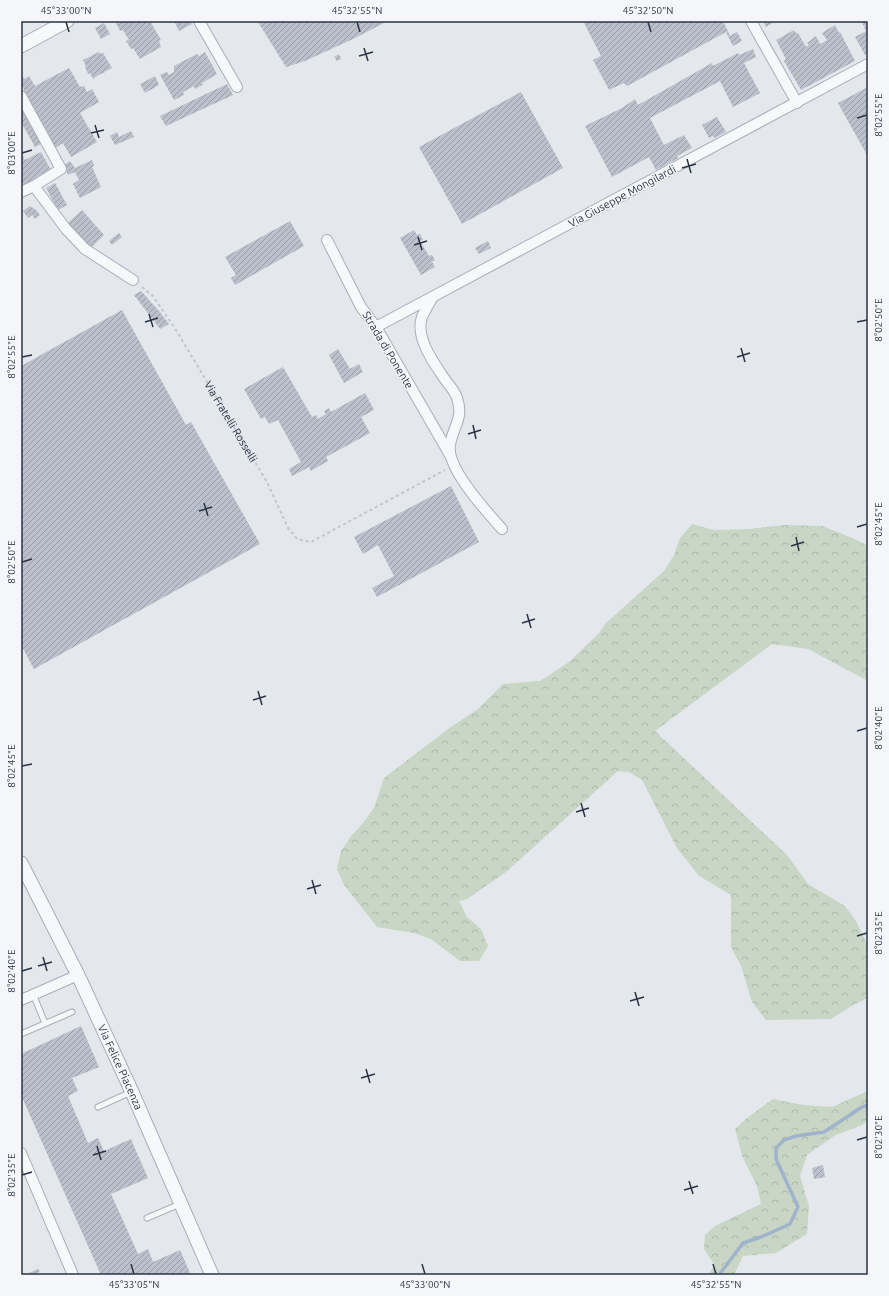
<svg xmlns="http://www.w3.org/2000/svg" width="889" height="1296" font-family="Ubuntu,sans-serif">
<defs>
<pattern id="forest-crowns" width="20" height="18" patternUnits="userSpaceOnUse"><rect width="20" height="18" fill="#c9d6c5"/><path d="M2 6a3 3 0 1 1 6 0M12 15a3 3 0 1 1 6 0" fill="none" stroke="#adb8ab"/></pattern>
<pattern id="building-hatch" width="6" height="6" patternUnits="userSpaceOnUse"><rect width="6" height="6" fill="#bbc0ca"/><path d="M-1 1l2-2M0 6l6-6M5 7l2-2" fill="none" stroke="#989da6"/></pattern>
</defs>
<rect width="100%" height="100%" fill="#e4e7ec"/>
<g fill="url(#forest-crowns)">
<path d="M692,524L714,530L749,529L785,525L822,526L855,539L868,546V681L808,649L772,644L655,731L787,855L808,884L845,906L856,921L868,946V998L855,1004L831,1019L766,1020L752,1002L741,966L731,947V895L699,876L677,848L642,780L629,772L618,771L506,872L467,899L459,901L467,917L481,929L488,946L479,961H460L431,939L414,933L377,927L344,885L337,869L341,851L351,836L363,823L374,808L384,778L448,729L478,709L503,684L540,681L569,662L599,633L606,623L664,571L674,555L680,538Z"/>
<path d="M868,1091V1121L862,1125L834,1136L807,1155L800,1176L809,1206L807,1234L776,1253L743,1256L734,1275H707L715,1266L704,1249L705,1235L715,1226L761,1204L757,1186L742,1156L735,1129L747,1118L773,1099L803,1105L832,1107Z"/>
</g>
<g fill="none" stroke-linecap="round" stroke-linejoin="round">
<path stroke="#9fb4cc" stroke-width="3.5" d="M719,1275L743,1243L761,1237L790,1224L798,1207L776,1159V1148L784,1140L796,1136L824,1132L862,1107L868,1105"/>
</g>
<g fill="url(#building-hatch)">
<path d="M118,21H150L161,40L159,41L161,47L140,59L133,48L131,49L126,41L129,40L123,30L120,31L116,23Z"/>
<path d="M174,21H190L192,24L179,31Z"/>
<path d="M260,21H383L384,23L353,39L305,61L286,67L258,22Z"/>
<path d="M583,21H723L730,36L737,32L742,41L733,46L726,32L627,86L624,83L609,90L593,60L601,56Z"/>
<path d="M763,21H776L766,27Z"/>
<path d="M863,21H868V54L865,55L855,37L866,31L862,22Z"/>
<path d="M104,23L110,34L101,39L95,28Z"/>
<path d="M835,25L839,33L840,32L855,61L801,90L784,61L786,59L776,40L794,30L796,33H798L806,47L809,45L807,43L816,36L820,44L827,40L822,33Z"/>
<path d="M753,49L756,57L744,63L760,93L733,107L720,81L650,118L664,145L684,135L692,148L677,156L678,158L656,170L649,157L612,177L585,126L622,108L635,99L638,105L712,63L713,66L738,53L739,55Z"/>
<path d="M99,52L101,54L103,53L112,68L104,72L105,73L100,74L93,79L90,73L88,74L85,67L86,66L83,60Z"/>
<path d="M205,52L217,74L202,83L203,85L195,89L194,86L183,92L184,95L174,100L160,75L167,72L169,75L174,72V66L197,54L199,56Z"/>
<path d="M339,54L341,59L337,61L334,57Z"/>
<path d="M69,68L80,87L84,86L87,92L92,89L99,102L80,113L97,142L71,157L63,143L55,148L21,84V74L24,79L29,76L35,86Z"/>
<path d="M155,76L159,85L145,93L140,84Z"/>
<path d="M227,84L233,95L166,126L160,116Z"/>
<path d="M868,87V157L838,103Z"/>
<path d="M521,92L563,168L462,224L419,147Z"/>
<path d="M21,103L43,143L35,147L21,122Z"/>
<path d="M717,117L726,132L714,138L713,136L709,138L702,125Z"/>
<path d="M131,131L134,137L115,145L110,136L117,132L119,137Z"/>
<path d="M21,152L25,160L41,152L51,170L37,177L38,179L26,186L25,184L21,186Z"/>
<path d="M92,160L94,166L92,167L101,187L80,198L73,184L79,180L75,172L68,175L64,165L70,161L75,168Z"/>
<path d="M55,183L67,205L58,210L46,188Z"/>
<path d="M30,206L36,210L40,215L35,219L32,215L28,218L23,211Z"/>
<path d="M82,210L104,235L90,249L68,223Z"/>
<path d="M290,221L304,246L235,285L231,278L236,275L225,257Z"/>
<path d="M414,230L417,235L420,234L423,240L420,241L429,256L432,255L435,260L432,262L435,267L421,275L400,238Z"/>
<path d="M119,233L122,237L112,245L109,241Z"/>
<path d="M488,241L491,248L479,254L475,248Z"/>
<path d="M141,291L159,311L169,324L160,329L134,295Z"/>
<path d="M122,310L186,425L191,422L260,544L34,669L21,645V366Z"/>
<path d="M338,349L350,369L359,364L363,372L344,383L329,355Z"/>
<path d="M283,367L312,417L316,415L318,419L326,414L324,411L329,408L331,412L365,393L374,410L361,417L370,433L326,457L328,461L311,471L309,467L292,476L289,469L301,462L278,420L269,424L265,417L261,419L244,389Z"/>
<path d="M451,486L479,542L377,597L372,588L394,576L378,545L363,554L354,537Z"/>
<path d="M81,1026L99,1067L72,1078L78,1091L68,1096L88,1143L98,1138L104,1151L131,1139L136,1151L148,1178L111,1194L138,1254L148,1249L153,1262L180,1250L191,1275H101L21,1095V1054Z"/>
<path d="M823,1165L825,1177L814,1179L812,1168Z"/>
<path d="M38,1269L40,1272L30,1275L29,1273Z"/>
</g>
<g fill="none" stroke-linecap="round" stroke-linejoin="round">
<defs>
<g id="service">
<path d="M33,994L45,1023"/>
<path d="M21,1034L72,1012"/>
<path d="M98,1107L131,1092"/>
<path d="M147,1218L180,1204"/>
</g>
<g id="minor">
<path d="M199,21L237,87"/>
<path d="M751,21L797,103"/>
<path d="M21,96L61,169L34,186L21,192"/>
<path d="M34,186L66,229L85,249L133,280"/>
<path d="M327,240L361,307L376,327L450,455"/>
<path d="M432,298C429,304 425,310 422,317C415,337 433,362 444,378C448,384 455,391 457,398C464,419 453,426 450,445C446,468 487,512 502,529"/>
<path d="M376,327L868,64"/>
<path d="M21,1000L78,975"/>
<path d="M21,1153L73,1275"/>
</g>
<g id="tertiary">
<path d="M21,46L67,21"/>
<path id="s2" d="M21,863L78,975L132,1092L212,1275"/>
</g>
</defs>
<use href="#service" stroke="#a9aeb7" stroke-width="7"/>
<use href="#minor" stroke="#a9aeb7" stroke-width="12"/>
<use href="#tertiary" stroke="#a9aeb7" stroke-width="15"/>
<path stroke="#c2c5cb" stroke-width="2" stroke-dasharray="3 3" stroke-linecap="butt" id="s1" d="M142,287L153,296L176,330L267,482L288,528L297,539L311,542L445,470"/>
<use href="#service" stroke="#f7f8fa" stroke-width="5"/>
<use href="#minor" stroke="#f7f8fa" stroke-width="10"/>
<use href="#tertiary" stroke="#f7f8fa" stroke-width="13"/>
</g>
<path fill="none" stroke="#2b3445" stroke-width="1.5" d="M66,22L69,32M357,22L360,32M648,22L651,32M364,48L368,61M359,56L373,52M857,118L867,115M95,125L99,138M91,133L104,130M22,153L32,150M687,159L691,173M682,168L696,164M418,237L422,250M414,245L427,241M149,314L153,327M145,322L158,318M857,322L867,320M741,348L745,362M22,357L32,355M737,357L750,353M473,425L476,439M468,434L481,430M204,503L208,516M199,511L212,507M857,527L867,524M796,537L799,551M791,546L804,542M22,562L32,559M527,614L531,628M522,623L535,619M258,691L262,705M253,700L266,696M857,731L867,728M22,766L32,764M581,803L585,817M576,812L589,808M312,880L316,894M307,889L321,885M857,936L867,933M43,957L47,971M38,966L52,962M22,971L32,968M635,992L639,1006M630,1001L644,997M366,1069L370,1083M361,1078L375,1074M857,1140L867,1137M97,1146L101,1160M93,1155L106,1151M22,1175L32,1172M689,1181L693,1194M684,1190L698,1186M131,1264L134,1274M422,1264L425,1274M713,1264L716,1274"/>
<g text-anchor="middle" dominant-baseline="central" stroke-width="3" stroke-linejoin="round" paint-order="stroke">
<g font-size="11" fill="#2b3445" stroke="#f4f6f9">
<text transform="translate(622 196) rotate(-28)">Via Giuseppe Mongilardi</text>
<text transform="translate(388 350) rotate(59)">Strada di Ponente</text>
<text stroke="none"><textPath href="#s1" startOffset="162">Via Fratelli Rosselli</textPath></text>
<text stroke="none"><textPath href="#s2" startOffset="227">Via Felice Piacenza</textPath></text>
</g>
</g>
<rect width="889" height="1296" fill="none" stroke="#f4f6f9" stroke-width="44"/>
<rect x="22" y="22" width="845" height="1252" fill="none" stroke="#2b3445" stroke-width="1.5"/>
<g font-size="10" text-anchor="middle" fill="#2b3445">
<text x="66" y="14">45°33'00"N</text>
<text x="357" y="14">45°32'55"N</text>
<text x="648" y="14">45°32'50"N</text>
<text transform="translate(878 115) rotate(-90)" y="4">8°02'55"E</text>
<text transform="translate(11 153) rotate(-90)" y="4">8°03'00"E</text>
<text transform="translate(878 320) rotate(-90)" y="4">8°02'50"E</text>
<text transform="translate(11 357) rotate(-90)" y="4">8°02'55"E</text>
<text transform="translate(878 524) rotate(-90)" y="4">8°02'45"E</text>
<text transform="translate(11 562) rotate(-90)" y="4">8°02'50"E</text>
<text transform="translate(878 728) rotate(-90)" y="4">8°02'40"E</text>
<text transform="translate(11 766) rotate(-90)" y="4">8°02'45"E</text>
<text transform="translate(878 933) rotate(-90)" y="4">8°02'35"E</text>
<text transform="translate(11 971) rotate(-90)" y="4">8°02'40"E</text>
<text transform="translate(878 1137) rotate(-90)" y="4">8°02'30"E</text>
<text transform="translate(11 1175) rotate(-90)" y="4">8°02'35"E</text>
<text x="134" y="1288">45°33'05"N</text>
<text x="425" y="1288">45°33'00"N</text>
<text x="716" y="1288">45°32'55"N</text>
</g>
</svg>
